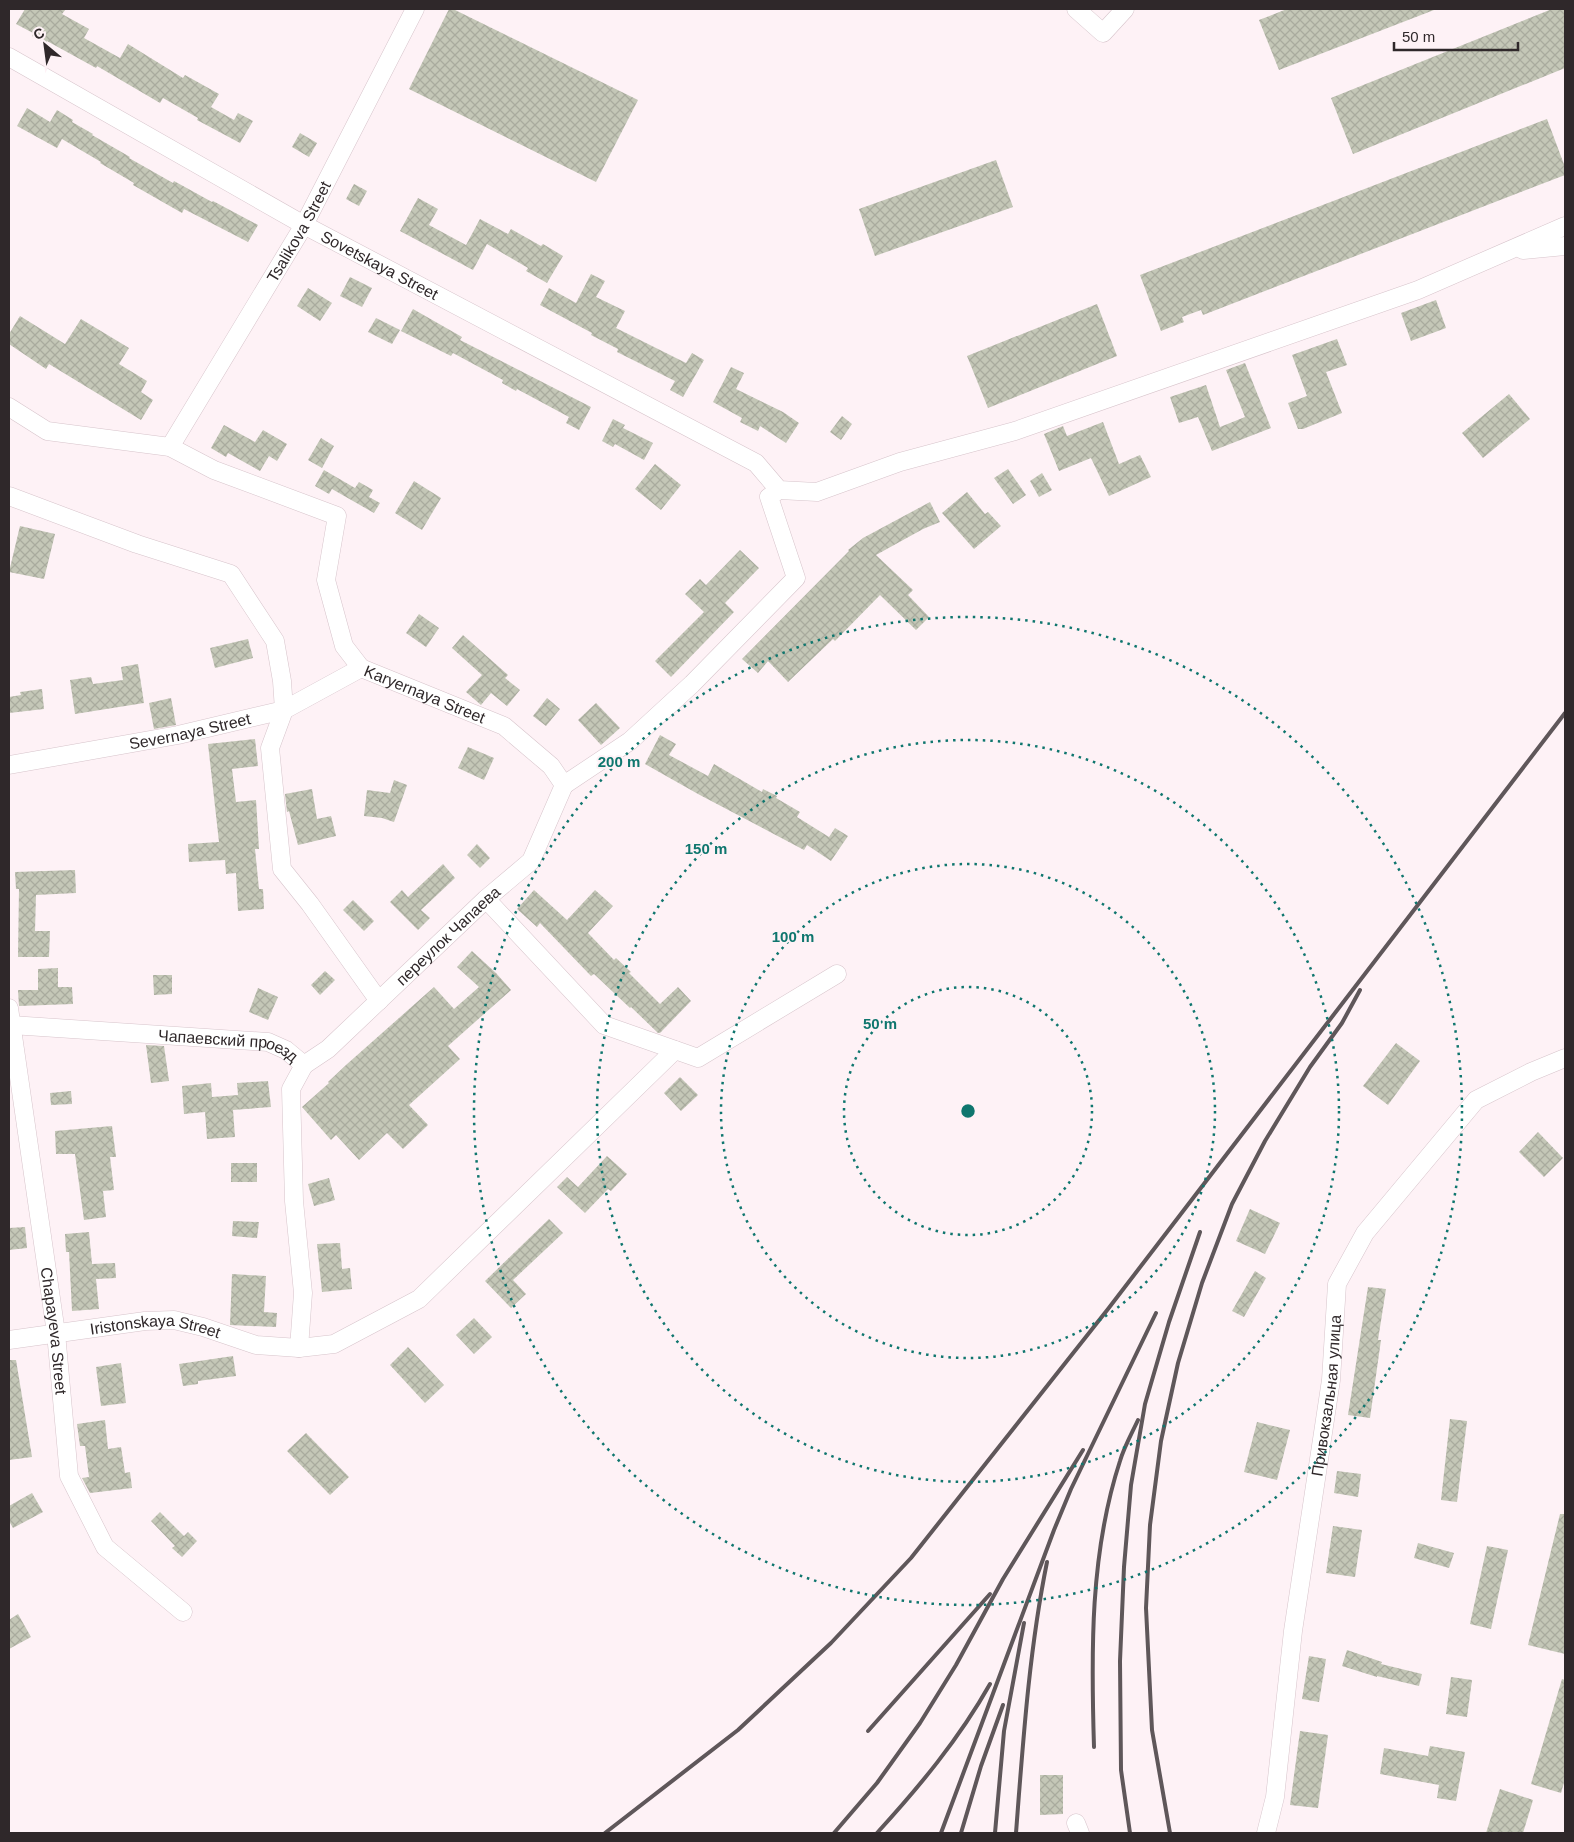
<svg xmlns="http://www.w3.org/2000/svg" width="1574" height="1842" font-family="Arial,sans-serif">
<defs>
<pattern id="building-cross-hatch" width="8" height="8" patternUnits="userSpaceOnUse" patternTransform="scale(1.25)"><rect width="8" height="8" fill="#c4c7b7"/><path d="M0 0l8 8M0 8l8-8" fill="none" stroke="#a9ab9e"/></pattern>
</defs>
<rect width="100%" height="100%" fill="#fef2f6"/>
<g fill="url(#building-cross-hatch)">
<path d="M25,9H66L62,14L89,29L84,38L120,58L128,44L183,78L185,75L219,94L211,107L234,120L238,113L253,121L240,143L197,120L198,118L163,98L160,103L97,66L96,68L47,41L46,43L32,36L33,33L16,24Z"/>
<path d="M449,9H453L638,100L596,182L409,89Z"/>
<path d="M1287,9H1434V10L1279,70L1259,20Z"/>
<path d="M1552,9H1565V68L1353,154L1331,98Z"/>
<path d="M27,108L50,122L57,110L73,120L72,122L93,134L92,135L130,157L129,158L173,183L174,181L212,202L213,201L258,225L248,242L184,209L182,213L133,185L134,183L100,163L101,162L62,139L57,148L17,126Z"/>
<path d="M1547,119L1565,167V175L1203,315L1201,310L1182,317L1184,322L1161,331L1140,275Z"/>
<path d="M300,133L317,143L309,157L292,147Z"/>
<path d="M996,160L1013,207L875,256L859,209Z"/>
<path d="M354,184L367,191L359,206L346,199Z"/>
<path d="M418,198L438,209L429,225L466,245L480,219L508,234L511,229L541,246L543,244L563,256L547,283L526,271L528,268L487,244L473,270L400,231Z"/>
<path d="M591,274L605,281L596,297L625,311L616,328L686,363L692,353L704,360L683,397L670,390L675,381L617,352L618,349L591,335L592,333L540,305L549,288L576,303Z"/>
<path d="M350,277L372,288L362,307L340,296Z"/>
<path d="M308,288L332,303L320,321L297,306Z"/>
<path d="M1436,300L1446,328L1411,341L1401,313Z"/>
<path d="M1097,304L1117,356L988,408L967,356Z"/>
<path d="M413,309L462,337L460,340L591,407L579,430L566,423L569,417L517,389L516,391L502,383L503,380L453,353L451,356L401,331Z"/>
<path d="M20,316L65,344L81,319L129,348L119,364L147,381L141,392L153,400L141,420L49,364L46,369L9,344V334Z"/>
<path d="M376,318L400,330L392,344L368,332Z"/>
<path d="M1337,339L1347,365L1326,372L1342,413L1303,429H1298L1288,403L1307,396L1292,355Z"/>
<path d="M1245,363L1271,428L1212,451L1198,417L1179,423L1170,397L1206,385L1220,427L1245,417L1226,370Z"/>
<path d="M731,367L744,373L736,389L783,412L799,423L786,443L760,426L758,431L740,422L742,418L713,402Z"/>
<path d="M1509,394L1530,419L1483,458L1462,433Z"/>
<path d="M842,416L852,424L841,440L830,432Z"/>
<path d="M613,419L625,425L623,428L653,443L644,460L615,444L613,447L602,441Z"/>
<path d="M1103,422L1119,464L1140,455L1151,477L1109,496L1091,458L1059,471L1044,434L1063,426L1067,436Z"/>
<path d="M224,425L255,442L263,430L287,444L277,461L269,456L260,471L228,453L226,457L211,448Z"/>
<path d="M321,438L334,446L322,468L308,460Z"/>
<path d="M655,464L681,485L661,510L635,489Z"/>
<path d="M1008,469L1026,495L1013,504L994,478Z"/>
<path d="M324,470L355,488L359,482L373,490L369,497L380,503L374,513L332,489L329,494L315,486Z"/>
<path d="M1042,473L1052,490L1039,497L1030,481Z"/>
<path d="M414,481L441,498L422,530L395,513Z"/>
<path d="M967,492L985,514L988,512L1001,526L974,549L942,513Z"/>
<path d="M930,502L940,522L923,529L876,555L913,590L908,595L929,617L916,630L880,595L835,641L833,639L788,682L768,661L758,673L742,659L849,551L848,550L863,538Z"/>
<path d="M20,526L55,534L44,579L9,572Z"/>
<path d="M740,550L759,568L725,603L734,612L671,677L655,661L704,612L685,594L700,579L706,585Z"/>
<path d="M419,614L439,628L426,647L406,633Z"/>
<path d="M463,635L508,675L505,678L520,690L507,706L491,693L481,705L466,692L482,675L452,648Z"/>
<path d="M248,639L253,658L215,668L210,648Z"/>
<path d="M138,664L144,703L75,714L70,680L91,677L93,684L123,680L121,667Z"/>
<path d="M42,689L44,709L9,713V697L21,695L20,692Z"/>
<path d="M171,698L176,725L154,729L149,703Z"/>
<path d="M547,698L560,709L546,726L533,716Z"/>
<path d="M596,703L620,728L601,745L578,720Z"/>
<path d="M660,735L676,744L669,755L708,776L714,764L762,792L763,789L777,796L776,798L800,812L797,817L829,837L835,828L848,836L831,861L807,845L804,850L698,794L645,764Z"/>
<path d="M255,739L258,766L232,769L236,802L256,800L259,849H255L259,889H263L264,909L238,911L236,873L226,874L225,860L189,862L188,844L219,842L208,744Z"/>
<path d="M468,747L494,758L484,780L458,768Z"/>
<path d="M394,780L407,785L394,822L382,818L364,816L367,790L390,793Z"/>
<path d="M312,789L317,819L331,816L336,836L298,845L289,811L287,812L285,794Z"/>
<path d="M477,844L490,858L480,868L467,855Z"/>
<path d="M443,864L455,878L421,910L430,918L418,930L390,902L402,890L408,897Z"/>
<path d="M75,870L76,893L36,895L35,931H50L49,957H18L19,889H16L15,872Z"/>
<path d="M534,890L567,920L595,890L613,906L588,933L614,960L616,958L631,972L629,973L660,1004L678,987L691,1001L660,1033H658L631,1007L630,1008L594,974L591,976L540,923L537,927L517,909Z"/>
<path d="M353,900L374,921L364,931L343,910Z"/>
<path d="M472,951L496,973L511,990L448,1046L460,1059L409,1105L428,1125L403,1149L387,1133L359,1160L336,1135L331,1140L302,1107L329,1083L328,1082L346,1065L434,987L454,1009L479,987L457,967Z"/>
<path d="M58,968V987H72L73,1004L19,1006L18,990H38V969Z"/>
<path d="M325,971L335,980L320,995L311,985Z"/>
<path d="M153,975H172V994L154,995Z"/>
<path d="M258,988L278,997L268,1020L249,1012Z"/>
<path d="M1396,1043L1420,1061L1388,1105L1363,1086Z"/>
<path d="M146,1045L164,1046L169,1081L151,1083Z"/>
<path d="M680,1077L698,1095L681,1111L664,1093Z"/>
<path d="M268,1081L271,1107L233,1110L235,1137L207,1139L205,1112L184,1114L182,1086L211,1083L212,1097L238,1095L237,1083Z"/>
<path d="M71,1091L72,1104L51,1105L50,1093Z"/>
<path d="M112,1126L116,1157H110L114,1190L103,1191L106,1217L84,1220L75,1154H56L55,1131Z"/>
<path d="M1538,1132L1563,1158L1544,1177L1519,1152Z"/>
<path d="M607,1156L627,1174L611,1191L608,1189L585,1213L557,1187L567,1177L578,1187Z"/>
<rect x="231" y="1163" width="26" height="19"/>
<path d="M329,1178L335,1200L314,1206L308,1184Z"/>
<path d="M1250,1209L1280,1223L1265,1254L1236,1241Z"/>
<path d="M549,1219L563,1233L513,1280L526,1294L511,1308L485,1281Z"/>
<path d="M233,1221L259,1222L257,1238L232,1236Z"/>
<path d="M25,1227L27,1248L9,1250V1228Z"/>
<path d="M89,1232L92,1264L115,1263L116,1278L96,1279L99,1309L72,1311L69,1252H66L65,1234Z"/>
<path d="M340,1243L342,1269L350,1268L352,1289L322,1292L317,1244Z"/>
<path d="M1255,1271L1266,1278L1244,1317L1232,1311Z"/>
<path d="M232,1274L266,1276L264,1312L277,1313L276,1327L230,1325Z"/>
<path d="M1368,1287L1386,1289L1378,1340H1381L1370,1418L1348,1415Z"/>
<path d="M474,1318L492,1337L474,1354L456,1335Z"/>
<path d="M408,1347L444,1385L425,1403L390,1365Z"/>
<path d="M233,1356L236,1376L198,1381V1384L183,1386L179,1364Z"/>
<path d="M9,1360H16L32,1457L9,1460Z"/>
<path d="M121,1363L126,1403L101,1406L96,1367Z"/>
<path d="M1450,1419L1467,1421L1457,1502L1441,1500Z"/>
<path d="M105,1420L108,1449L121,1447L125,1473L130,1472L132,1488L90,1493L82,1478L89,1477L85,1446H80L77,1424Z"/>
<path d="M1257,1422L1290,1430L1277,1480L1244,1472Z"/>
<path d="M306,1433L349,1477L330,1495L287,1451Z"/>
<path d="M1337,1471L1361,1474L1358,1497L1334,1493Z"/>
<path d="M32,1493L43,1512L13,1528L9,1521V1506Z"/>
<path d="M160,1512L184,1536L188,1532L197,1541L182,1557L172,1548L175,1546L151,1521Z"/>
<path d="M1560,1514H1565V1654L1528,1645Z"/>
<path d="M1333,1526L1362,1530L1355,1577L1326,1573Z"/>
<path d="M1418,1543L1454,1553L1449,1568L1414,1558Z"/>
<path d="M1487,1546L1508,1550L1491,1629L1470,1624Z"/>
<path d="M18,1614L31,1637L9,1649V1620Z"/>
<path d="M1347,1650L1382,1662L1381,1664L1422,1674L1419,1686L1377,1676V1677L1342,1666Z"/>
<path d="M1309,1656L1326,1659L1319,1702L1302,1699Z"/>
<path d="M1451,1677L1472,1680L1467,1717L1446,1714Z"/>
<path d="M1562,1679L1565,1680V1779L1561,1793L1531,1784Z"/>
<path d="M1300,1731L1328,1735L1318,1808L1290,1805Z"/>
<path d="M1430,1746L1465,1752L1456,1801L1437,1798L1439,1785L1380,1774L1384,1748L1428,1756Z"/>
<path d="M1040,1775H1063V1814L1040,1815Z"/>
<path d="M1500,1789L1533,1800L1523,1833H1486Z"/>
</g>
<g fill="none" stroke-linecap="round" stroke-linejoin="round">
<defs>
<g id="minor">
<path d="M1076,9L1103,33L1125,9"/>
<path id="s1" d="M9,57L304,225L756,463L779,490L817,492L900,462L1015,431L1418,290L1565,226"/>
<path d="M1523,250L1565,246"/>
<path id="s2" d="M9,407L47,431L170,447L214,470L337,516L326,580L344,646L361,668L504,726L551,766L564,785L630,741L692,684L796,578L769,497L779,490"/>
<path id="s3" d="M170,447L304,225L415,9"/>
<path d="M9,496L137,544L231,574L275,641L282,681L284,710L270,748L282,869L310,904L379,1001"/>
<path id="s4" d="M9,765L178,735L284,710L361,668"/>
<path d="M486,899L604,1025L698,1058L837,974"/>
<path id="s5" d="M9,1008L56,1333L69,1476L105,1547L183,1612"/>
<path id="s6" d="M11,1025L268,1042L286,1050L304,1065L291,1089L294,1201L303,1293L299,1348"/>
<path id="s7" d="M304,1065L328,1049L486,899L531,861L564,785"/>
<path id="s8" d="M9,1340L145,1321L174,1320L203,1327L256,1345L299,1348L334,1344L419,1299L675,1050"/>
<path d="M1076,1823L1080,1833"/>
<path id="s9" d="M1266,1833L1275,1797L1293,1631L1331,1380L1337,1284L1365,1233L1476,1100L1531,1072L1565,1058"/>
</g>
</defs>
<use href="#minor" stroke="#d7c4cb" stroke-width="19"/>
<use href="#minor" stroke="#fff" stroke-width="18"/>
<g stroke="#5f575a" stroke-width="4">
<path d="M868,1731L990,1594"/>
<path d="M1094,1747C1091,1651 1090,1553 1120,1461C1124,1447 1132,1433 1138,1420"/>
<path d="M605,1833L738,1730L831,1643L911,1558L1108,1309L1565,713"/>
<path d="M834,1833L877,1783L920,1723L956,1665L1003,1579L1083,1450"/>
<path d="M877,1833C919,1787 959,1739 990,1684"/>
<path d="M941,1833L1054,1530L1071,1489L1156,1313"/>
<path d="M961,1833L981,1766L1003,1705"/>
<path d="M995,1833L1004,1731L1024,1623"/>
<path d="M1016,1833C1023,1742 1029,1651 1047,1562"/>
<path d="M1130,1833L1121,1770L1120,1661L1124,1567L1131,1485L1145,1404L1169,1322L1200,1232"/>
<path d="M1170,1833L1152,1730L1146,1608L1150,1525L1161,1441L1178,1363L1202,1283L1232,1204L1265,1141L1310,1067L1342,1023L1360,990"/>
</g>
</g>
<g fill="none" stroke="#0f766e" stroke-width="2.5" stroke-dasharray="2.5 5">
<circle cx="968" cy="1111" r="124"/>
<circle cx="968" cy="1111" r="247"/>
<circle cx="968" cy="1111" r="371"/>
<circle cx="968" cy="1111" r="494"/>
</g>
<g text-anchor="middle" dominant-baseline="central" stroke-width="4" stroke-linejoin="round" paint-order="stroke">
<g font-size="16" fill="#2f282a" stroke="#fef2f6">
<text stroke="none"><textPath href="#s3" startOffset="251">Tsalikova Street</textPath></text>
<text stroke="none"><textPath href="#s1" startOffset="425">Sovetskaya Street</textPath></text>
<text stroke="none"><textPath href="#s2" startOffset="580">Karyernaya Street</textPath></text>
<text stroke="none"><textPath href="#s4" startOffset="184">Severnaya Street</textPath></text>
<text stroke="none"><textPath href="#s7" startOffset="194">переулок Чапаева</textPath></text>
<text stroke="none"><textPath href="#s6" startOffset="219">Чапаевский проезд</textPath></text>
<text stroke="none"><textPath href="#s5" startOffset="326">Chapayeva Street</textPath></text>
<text stroke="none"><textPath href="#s8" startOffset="148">Iristonskaya Street</textPath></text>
<text stroke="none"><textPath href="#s9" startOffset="442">Привокзальная улица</textPath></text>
</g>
</g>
<circle cx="968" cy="1111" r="8" fill="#0f766e" stroke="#fef2f6" stroke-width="2.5"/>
<g font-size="15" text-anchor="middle" font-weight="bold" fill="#0f766e" stroke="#fef2f6" stroke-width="4" stroke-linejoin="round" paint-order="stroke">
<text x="619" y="767">200 m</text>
<text x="706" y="854">150 m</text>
<text x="793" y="942">100 m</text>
<text x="880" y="1029">50 m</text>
</g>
<rect width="1574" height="1842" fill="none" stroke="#2f282a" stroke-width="20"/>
<g transform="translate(45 45) rotate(331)" stroke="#fef2f6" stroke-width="4" paint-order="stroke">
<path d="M0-4L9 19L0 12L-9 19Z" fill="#2f282a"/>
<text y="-8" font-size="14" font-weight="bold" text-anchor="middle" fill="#2f282a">С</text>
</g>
<path d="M1394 42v8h124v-8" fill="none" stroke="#2f282a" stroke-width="2.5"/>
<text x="1402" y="42" font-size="15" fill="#2f282a" stroke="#fef2f6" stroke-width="4" paint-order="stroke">50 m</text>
</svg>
